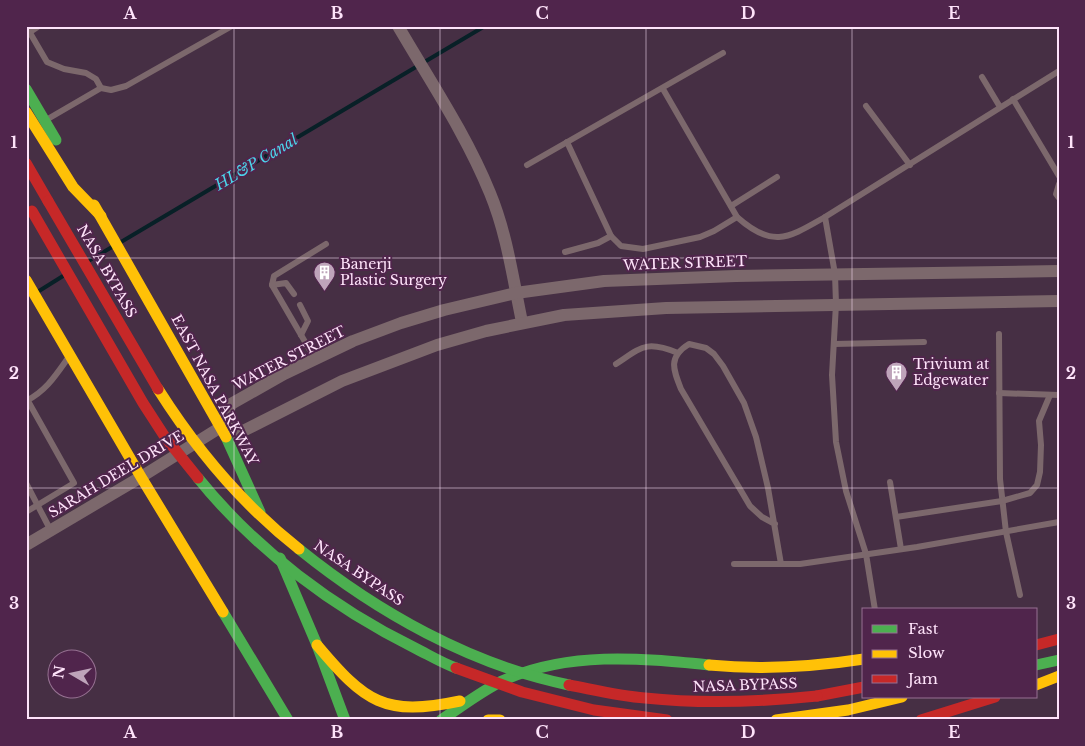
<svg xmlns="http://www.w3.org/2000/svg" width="1085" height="746" font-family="'Libre Baskerville',serif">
<rect width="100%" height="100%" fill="#462f44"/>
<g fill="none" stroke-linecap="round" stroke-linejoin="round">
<g stroke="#082027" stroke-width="4">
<path d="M121,242L485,26"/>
<path d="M90,260L112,247"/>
<path d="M39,291L63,276"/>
</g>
<g stroke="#7c686c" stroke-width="6">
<path d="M26,26L47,62L64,69L86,73L96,79L101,88L46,120"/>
<path d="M30,32L39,26"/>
<path d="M982,77L1000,107"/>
<path d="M101,88L111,90L126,86L232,26"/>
<path d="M663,89L737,217C773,249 788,238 825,217L1059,71"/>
<path d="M1013,99L1059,176"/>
<path d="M866,106L910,165"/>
<path d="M567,142L611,236L621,246L643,249L700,237L714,231L737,217"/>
<path d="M527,165L723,53"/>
<path d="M1059,184L1056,194L1059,198"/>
<path d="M731,206L777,177"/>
<path d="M825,217L835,274L836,304L832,375L836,442L846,491L866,554L875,610"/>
<path d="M565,252L598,243L611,236"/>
<path d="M272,285L286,283L294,294"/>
<path d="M300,305L308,321L301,335"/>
<path d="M999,334L1000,479L1006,532L1020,595"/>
<path d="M834,344L924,342"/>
<path d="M315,359L272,285L274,276L326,244"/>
<path d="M616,364C642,347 646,340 678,353"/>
<path d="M999,393L1059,395"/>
<path d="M26,401C46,391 56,375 68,358"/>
<path d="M890,482L901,549"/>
<path d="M26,483L51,531"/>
<path d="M26,512L74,483L28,401"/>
<path d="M896,517L1002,501L1030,493L1037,485L1040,472L1041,445L1039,421L1050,395"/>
<path d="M775,524L762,517L750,506L681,389C673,369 668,357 689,344L706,348L714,354L723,366L744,403L756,437L768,488L781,564"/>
<path d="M734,564H800L917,547L1059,522"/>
</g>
<g stroke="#7c686c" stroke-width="12">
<path d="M398,26C430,81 466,134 490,193C507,234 513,279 522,322"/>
<path d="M221,427L231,404L284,374L353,341L401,323L444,310L516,293L604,281L736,276L1059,271"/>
<path d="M221,427L243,431L342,381L437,345L486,331L564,315L666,308L1059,301"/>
<path d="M26,545L141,477L221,427"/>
</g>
<g stroke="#4caf50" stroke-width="11">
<path d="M26,89L56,140"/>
<path d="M226,437L260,512"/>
<path d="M280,558L317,645L345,720"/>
<path d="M223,612L288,720"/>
<path d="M1036,665L1059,660"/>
<path d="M441,720C461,707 480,692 502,681C568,651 639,658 709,665"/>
</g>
<g stroke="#ffc107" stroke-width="11">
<path d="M26,112L73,187L101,216"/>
<path d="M94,205L226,437"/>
<path d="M26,280L141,477L223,612"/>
<path d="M317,645C365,702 384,717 460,701"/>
<path d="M709,665C761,670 812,667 864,659"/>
<path d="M1036,685L1059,676"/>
<path d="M488,720H500"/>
<path d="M776,720L848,710L902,697"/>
</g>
<g stroke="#c62828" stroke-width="11">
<path d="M26,163L48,201"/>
<path d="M1036,645L1059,639"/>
<path d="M817,696L864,687"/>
<path d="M921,720L995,697"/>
</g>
<g stroke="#4caf50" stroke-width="11">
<path d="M198,478C256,550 334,608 415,648C429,655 442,663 456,668"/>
<path d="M299,549C377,612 471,665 569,685"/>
</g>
<path stroke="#ffc107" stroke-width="11" d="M158,389C196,449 243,505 299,549"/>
<g stroke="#c62828" stroke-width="11">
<path d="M48,201L158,389"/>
<path d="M32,211L143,403L165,437L198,478"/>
<path d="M456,668L522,692L594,710L667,720"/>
<path d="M569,685C595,690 619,696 645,698C702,704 760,702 817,696"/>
</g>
</g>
<path fill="none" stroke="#fee3fa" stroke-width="1" stroke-opacity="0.55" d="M234,26V720M440,26V720M646,26V720M852,26V720M26,258H1059M26,488H1059"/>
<defs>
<symbol id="building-pin" viewBox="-11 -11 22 30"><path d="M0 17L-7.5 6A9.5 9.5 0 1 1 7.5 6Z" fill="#bea4ba" stroke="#50254c"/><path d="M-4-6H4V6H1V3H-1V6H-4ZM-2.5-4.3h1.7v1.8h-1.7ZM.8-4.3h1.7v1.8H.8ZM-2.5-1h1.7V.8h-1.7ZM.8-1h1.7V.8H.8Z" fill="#fff"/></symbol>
</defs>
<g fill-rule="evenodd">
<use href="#building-pin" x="312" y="260" width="25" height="34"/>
<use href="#building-pin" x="884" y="360" width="25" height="34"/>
</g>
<g text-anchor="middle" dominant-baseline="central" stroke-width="4" stroke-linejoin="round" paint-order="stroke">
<g font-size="14" fill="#fee3fa" stroke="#50254c">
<text transform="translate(685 263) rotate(-2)">WATER STREET</text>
<text transform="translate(107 271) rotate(60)">NASA BYPASS</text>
<text transform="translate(289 358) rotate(-27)">WATER STREET</text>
<text transform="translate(215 390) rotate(62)">EAST NASA PARKWAY</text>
<text transform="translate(116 474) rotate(-31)">SARAH DEEL DRIVE</text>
<text transform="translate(359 573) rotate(34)">NASA BYPASS</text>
<text transform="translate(745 685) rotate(-2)">NASA BYPASS</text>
</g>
<g font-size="14" fill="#fee3fa" stroke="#50254c" text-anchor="start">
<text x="340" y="264">Banerji<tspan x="340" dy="16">Plastic Surgery</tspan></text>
<text x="913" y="364">Trivium at<tspan x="913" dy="16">Edgewater</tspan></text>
</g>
<g font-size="15" font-style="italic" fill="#4cd4ea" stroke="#50254c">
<text transform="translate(256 162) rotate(-31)">HL&amp;P Canal</text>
</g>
</g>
<rect width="1085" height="746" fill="none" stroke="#50254c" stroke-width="55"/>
<rect x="862" y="608" width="175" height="90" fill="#50254c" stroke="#967192"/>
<rect x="872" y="625" width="25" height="8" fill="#4caf50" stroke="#967192"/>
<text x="908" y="634" font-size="15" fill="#fee3fa">Fast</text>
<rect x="872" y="650" width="25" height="8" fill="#ffc107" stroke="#967192"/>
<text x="908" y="658" font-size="15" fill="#fee3fa">Slow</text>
<rect x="872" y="675" width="25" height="8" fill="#c62828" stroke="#967192"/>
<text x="908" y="684" font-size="15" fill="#fee3fa">Jam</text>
<g transform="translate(72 674) rotate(279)"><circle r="24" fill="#50254c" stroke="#967192"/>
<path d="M0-4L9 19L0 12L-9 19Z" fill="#bea4ba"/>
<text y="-8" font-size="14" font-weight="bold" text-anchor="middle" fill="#fee3fa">N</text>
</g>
<rect x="28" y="28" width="1030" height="690" fill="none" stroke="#fee3fa" stroke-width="2"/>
<g font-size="16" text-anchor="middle" font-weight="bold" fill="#fee3fa">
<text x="130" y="19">A</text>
<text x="337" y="19">B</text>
<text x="542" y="19">C</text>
<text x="748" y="19">D</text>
<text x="954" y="19">E</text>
<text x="14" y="148">1</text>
<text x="1071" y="148">1</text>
<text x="14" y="379">2</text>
<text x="1071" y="379">2</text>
<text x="14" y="609">3</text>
<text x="1071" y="609">3</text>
<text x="130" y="738">A</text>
<text x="337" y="738">B</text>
<text x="542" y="738">C</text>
<text x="748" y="738">D</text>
<text x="954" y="738">E</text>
</g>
</svg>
